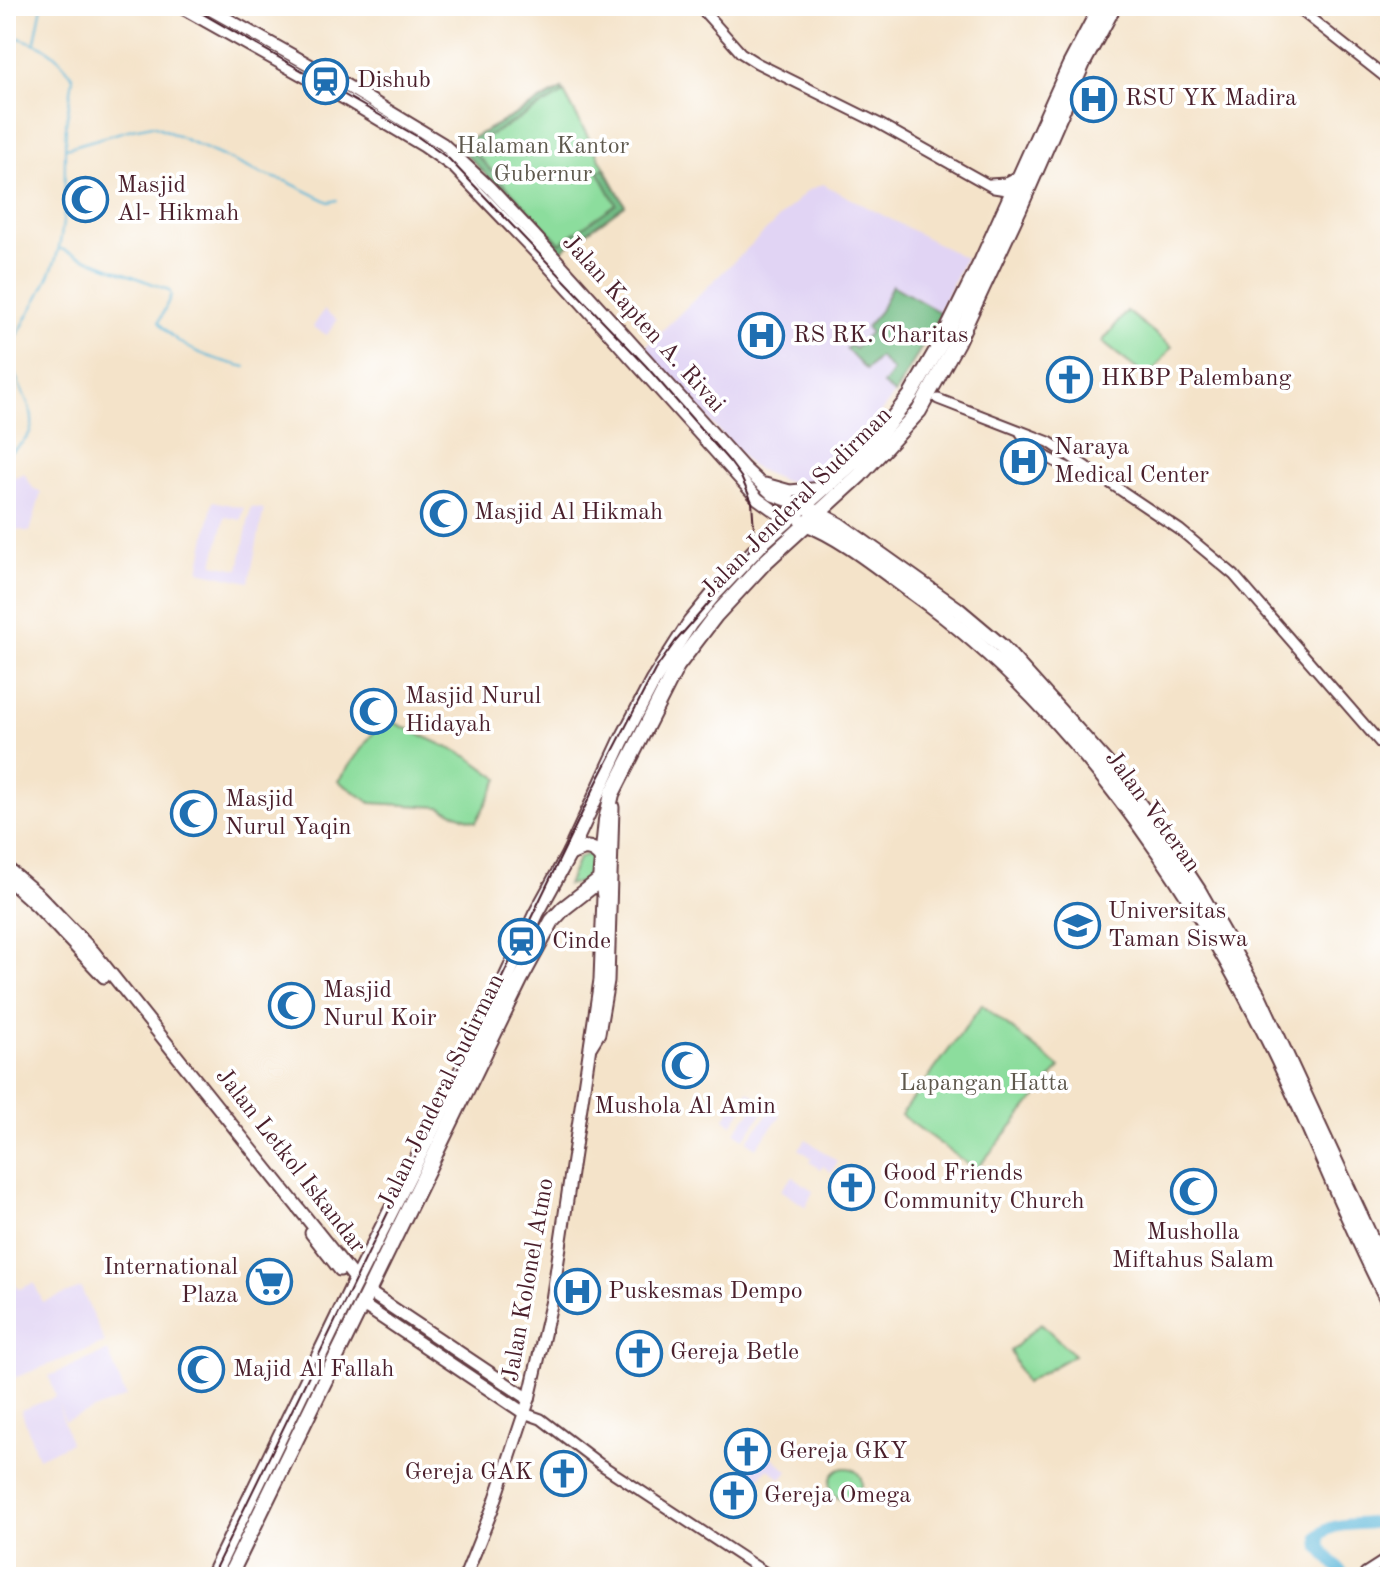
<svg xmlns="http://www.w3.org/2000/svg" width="1396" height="1583" font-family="'Old Standard TT',serif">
<rect width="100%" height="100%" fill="#fff"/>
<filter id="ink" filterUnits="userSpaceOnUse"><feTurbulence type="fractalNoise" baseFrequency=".0125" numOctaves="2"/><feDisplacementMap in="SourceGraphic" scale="16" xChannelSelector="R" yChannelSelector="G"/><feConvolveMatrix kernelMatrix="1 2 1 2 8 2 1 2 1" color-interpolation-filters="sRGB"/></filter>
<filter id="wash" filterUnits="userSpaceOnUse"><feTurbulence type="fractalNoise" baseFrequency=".006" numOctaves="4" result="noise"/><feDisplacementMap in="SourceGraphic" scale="32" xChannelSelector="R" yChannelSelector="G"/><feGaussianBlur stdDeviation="1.8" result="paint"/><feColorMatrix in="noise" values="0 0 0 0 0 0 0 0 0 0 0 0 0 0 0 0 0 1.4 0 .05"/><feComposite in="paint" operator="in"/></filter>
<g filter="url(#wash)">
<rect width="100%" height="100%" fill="#f4e3c9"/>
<g fill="#e1d4f4">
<path d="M823,184L965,258L939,311L892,285L880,312L866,327L870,332L855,349H846L866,370L878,356L894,371L883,385L895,394L850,451L816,482L804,485L784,481L752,467L643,349L807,191Z"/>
<path d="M324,310L337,320L327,335L313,327Z"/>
<path d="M24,473L33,488L41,493L30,532L6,527V481Z"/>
<path d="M213,501L244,508L241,520L225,517L213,564L239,569L251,507L264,509L249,582L199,571Z"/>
<path d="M748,1091L757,1097L751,1105L747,1103L732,1125L724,1119L739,1098L742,1100Z"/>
<path d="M759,1100L768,1106L744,1139L735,1132Z"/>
<path d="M772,1109L781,1115L756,1148L747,1141Z"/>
<path d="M806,1139L838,1162L831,1172L823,1166L820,1169L810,1162L812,1158L799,1149Z"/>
<path d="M793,1176L813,1191L806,1207L781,1190Z"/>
<path d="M14,1281L19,1289L34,1283L43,1302L81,1288L105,1343L14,1378L6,1358V1285Z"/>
<path d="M108,1351L126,1397L65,1421L58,1403L70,1443L38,1458L21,1410L56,1397L49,1376Z"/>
<path d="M764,1450L788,1471L782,1479L768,1468L751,1487L739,1477Z"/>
</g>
<g fill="#8cdd9d" stroke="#6b7e64" stroke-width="2">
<path d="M562,89L625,205L560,251L458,146Z"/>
<path d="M1127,311L1172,347L1148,378L1102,342Z"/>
<path d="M384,718L469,757L499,779L476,822L440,807L371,803L338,781Z"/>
<path d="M587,854L593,858C595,866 590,874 586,881L567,885L578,859Z"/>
<path d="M982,1005L1060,1068L976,1170L901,1115Z"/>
<path d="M1041,1323L1074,1355L1025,1383L1010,1351Z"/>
<circle cx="846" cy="1484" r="16"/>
</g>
<g fill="#71bc84" stroke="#5e6e58" stroke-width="2">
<path d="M562,89L564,93L469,147L560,243L616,204L598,171L604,168L625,205L560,251L458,146Z"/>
<path d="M892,285L941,313L895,394L883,385L893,371L879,357L866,370L846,349L850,345L855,349L870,332L866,327L880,311Z"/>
</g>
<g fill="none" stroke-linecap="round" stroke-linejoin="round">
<g stroke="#5ab6d8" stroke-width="2">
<path d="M6,34C40,44 53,47 73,77C71,93 68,109 66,125C63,166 68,208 59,247C53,275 36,300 23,325C20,331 13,340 12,347C3,388 66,422 6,454"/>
<path d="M35,41L42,6"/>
<path d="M66,148L132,129L153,125L262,174L288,182L329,202L337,200"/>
<path d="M61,249L169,290L171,295L159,322C179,350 215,360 246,367"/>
</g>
<path stroke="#5ab6d8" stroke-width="12" d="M1346,1577L1320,1548L1319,1536C1337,1517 1368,1530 1390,1517"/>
</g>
</g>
<g filter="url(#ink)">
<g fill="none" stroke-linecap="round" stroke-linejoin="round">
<defs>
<g id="minor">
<path d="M699,6L741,53L757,63L878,123L994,188L1006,190L1015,186"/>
<path d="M1295,6L1390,81"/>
<path d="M990,184L1005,183L1020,175"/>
<path d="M938,399L1049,442L1180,530L1234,575L1390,754"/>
<path d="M1021,433C1032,453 1060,464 1080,473L1089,471"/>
<path d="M524,1413L541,1419L600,1464L772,1577"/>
<path d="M1364,1577L1365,1573L1390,1557"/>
</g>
<g id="major">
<path d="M179,6L347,100L424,146L454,167L545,262L758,499L776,512L792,517"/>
<path d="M204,6L342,83L443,144L489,187L534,235L743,467L773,495L804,506"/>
<path d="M765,484L790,491L823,488"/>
<path d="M6,867L40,896L93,951L356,1280"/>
<path d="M6,878L38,907L104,977"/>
<path d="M591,1046L599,1033L608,981L613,807"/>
<path d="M311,1233L340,1270"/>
<path d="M369,1292L529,1399"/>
<path d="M363,1305L524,1413"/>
<path d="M465,1577L493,1507L529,1399L552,1300L600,980L603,896L600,880"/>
</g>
<g id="highway">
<path d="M811,510L839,525L957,609L1001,646L1116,774L1159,831L1198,890L1259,997L1390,1280"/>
<path d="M803,522C844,538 879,568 915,594C1069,704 1191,881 1274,1051C1315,1135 1347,1222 1390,1304"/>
<path d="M569,854C582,848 590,844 601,857"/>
<path d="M212,1577L351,1290L480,1034L536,914L569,854L621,742L653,681L690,623L714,594L764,541L855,461L877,438L911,395L942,341L982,260L1070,65L1101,6"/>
<path d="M229,1577L520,980L552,921L564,908L600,880L606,820L612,794L677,666L715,616L765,562L860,475L919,411L957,342L1020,207L1083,63L1114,6"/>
</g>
</defs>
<use href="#minor" stroke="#643c43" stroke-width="13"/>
<use href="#major" stroke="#643c43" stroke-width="15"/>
<use href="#highway" stroke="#643c43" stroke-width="18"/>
<use href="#minor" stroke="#fff" stroke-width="9"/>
<use href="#major" stroke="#fff" stroke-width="11"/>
<use href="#highway" stroke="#fff" stroke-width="14"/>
<path stroke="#4a1f2b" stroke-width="2" d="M189,6L418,137L449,159L646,366L730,462L741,477L752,502L754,530L752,544L742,565L675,642L655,670L597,782L211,1577"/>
</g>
</g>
<defs>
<symbol id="station-ring" viewBox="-11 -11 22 22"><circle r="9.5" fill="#fff" stroke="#1f6fb2" stroke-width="1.5"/><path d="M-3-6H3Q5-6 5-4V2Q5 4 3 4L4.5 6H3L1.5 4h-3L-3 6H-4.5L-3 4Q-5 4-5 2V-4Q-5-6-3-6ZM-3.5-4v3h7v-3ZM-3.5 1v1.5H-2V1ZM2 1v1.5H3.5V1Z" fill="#1f6fb2"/></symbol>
<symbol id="hospital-ring" viewBox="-11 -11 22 22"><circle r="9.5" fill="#fff" stroke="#1f6fb2" stroke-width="1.5"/><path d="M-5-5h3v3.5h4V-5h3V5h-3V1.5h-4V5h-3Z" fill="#1f6fb2"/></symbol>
<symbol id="mosque-ring" viewBox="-11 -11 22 22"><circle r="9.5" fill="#fff" stroke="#1f6fb2" stroke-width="1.5"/><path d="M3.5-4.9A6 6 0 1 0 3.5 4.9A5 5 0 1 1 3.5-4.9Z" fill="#1f6fb2"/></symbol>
<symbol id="church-ring" viewBox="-11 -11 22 22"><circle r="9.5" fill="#fff" stroke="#1f6fb2" stroke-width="1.5"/><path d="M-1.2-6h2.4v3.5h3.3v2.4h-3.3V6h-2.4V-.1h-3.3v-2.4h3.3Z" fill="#1f6fb2"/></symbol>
<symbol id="university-ring" viewBox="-11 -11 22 22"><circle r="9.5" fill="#fff" stroke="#1f6fb2" stroke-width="1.5"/><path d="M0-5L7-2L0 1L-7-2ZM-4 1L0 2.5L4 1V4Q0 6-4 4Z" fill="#1f6fb2"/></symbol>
<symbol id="supermarket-ring" viewBox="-11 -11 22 22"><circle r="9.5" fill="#fff" stroke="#1f6fb2" stroke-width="1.5"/><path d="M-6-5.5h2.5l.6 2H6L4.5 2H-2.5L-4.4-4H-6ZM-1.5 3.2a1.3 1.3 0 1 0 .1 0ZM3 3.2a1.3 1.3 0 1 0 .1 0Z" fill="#1f6fb2"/></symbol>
</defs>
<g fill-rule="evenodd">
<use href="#station-ring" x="300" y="56" width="51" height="51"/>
<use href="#hospital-ring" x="1068" y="74" width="51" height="51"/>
<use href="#mosque-ring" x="60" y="174" width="51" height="51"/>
<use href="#hospital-ring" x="736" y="310" width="51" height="51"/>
<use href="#church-ring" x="1044" y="354" width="51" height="51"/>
<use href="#hospital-ring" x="998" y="436" width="51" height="51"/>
<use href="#mosque-ring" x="418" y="488" width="51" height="51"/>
<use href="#mosque-ring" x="348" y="686" width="51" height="51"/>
<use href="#mosque-ring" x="168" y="788" width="51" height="51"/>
<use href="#university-ring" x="1052" y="900" width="51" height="51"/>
<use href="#station-ring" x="496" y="916" width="51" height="51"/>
<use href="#mosque-ring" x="266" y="980" width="51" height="51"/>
<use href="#mosque-ring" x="660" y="1040" width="51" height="51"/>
<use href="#church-ring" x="826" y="1162" width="51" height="51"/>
<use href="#mosque-ring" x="1168" y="1166" width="51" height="51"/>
<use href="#supermarket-ring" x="244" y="1256" width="51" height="51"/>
<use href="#hospital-ring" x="552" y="1266" width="51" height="51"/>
<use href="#church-ring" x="614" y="1328" width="51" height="51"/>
<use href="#mosque-ring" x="176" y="1344" width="51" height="51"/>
<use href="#church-ring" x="722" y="1426" width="51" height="51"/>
<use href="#church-ring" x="538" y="1448" width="51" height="51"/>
<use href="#church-ring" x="708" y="1470" width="51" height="51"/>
</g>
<g text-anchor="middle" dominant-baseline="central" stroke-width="7" stroke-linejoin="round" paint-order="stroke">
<g font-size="24" fill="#4a1f2b" stroke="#fff" text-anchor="start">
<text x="357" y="81">Dishub</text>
<text x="1125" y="99">RSU YK Madira</text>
<text x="117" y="186">Masjid<tspan x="117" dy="28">Al- Hikmah</tspan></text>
<text x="793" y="336">RS RK. Charitas</text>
<text x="1101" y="379">HKBP Palembang</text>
<text x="1054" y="448">Naraya<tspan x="1054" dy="28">Medical Center</tspan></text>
<text x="474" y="513">Masjid Al Hikmah</text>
<text x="405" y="697">Masjid Nurul<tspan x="405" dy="28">Hidayah</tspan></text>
<text x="225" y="800">Masjid<tspan x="225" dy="28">Nurul Yaqin</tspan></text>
<text x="1108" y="912">Universitas<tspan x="1108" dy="28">Taman Siswa</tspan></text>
<text x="552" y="942">Cinde</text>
<text x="323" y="991">Masjid<tspan x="323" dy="28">Nurul Koir</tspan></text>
<text x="685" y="1107" text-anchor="middle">Mushola Al Amin</text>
<text x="883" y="1174">Good Friends<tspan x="883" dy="28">Community Church</tspan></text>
<text x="1193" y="1233" text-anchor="middle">Musholla<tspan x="1193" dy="28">Miftahus Salam</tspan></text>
<text x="238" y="1268" text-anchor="end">International<tspan x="238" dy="28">Plaza</tspan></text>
<text x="608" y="1292">Puskesmas Dempo</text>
<text x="670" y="1353">Gereja Betle</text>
<text x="233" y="1370">Majid Al Fallah</text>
<text x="779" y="1452">Gereja GKY</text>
<text x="533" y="1473" text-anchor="end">Gereja GAK</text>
<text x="764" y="1496">Gereja Omega</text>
</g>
<g font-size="24" fill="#5e584d" stroke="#fff">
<text x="543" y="147">Halaman Kantor<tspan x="543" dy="28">Gubernur</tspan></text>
<text x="984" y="1084">Lapangan Hatta</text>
</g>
<g font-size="24" fill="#4a1f2b" stroke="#fff">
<text transform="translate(643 324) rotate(48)">Jalan Kapten A. Rivai</text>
<text transform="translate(797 503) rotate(-45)">Jalan Jenderal Sudirman</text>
<text transform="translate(1152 812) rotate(54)">Jalan Veteran</text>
<text transform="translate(442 1092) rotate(-64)">Jalan Jenderal Sudirman</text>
<text transform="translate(290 1161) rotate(52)">Jalan Letkol Iskandar</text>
<text transform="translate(529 1280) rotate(-80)">Jalan Kolonel Atmo</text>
</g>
</g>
<rect width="1396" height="1583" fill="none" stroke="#fff" stroke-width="32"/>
</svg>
